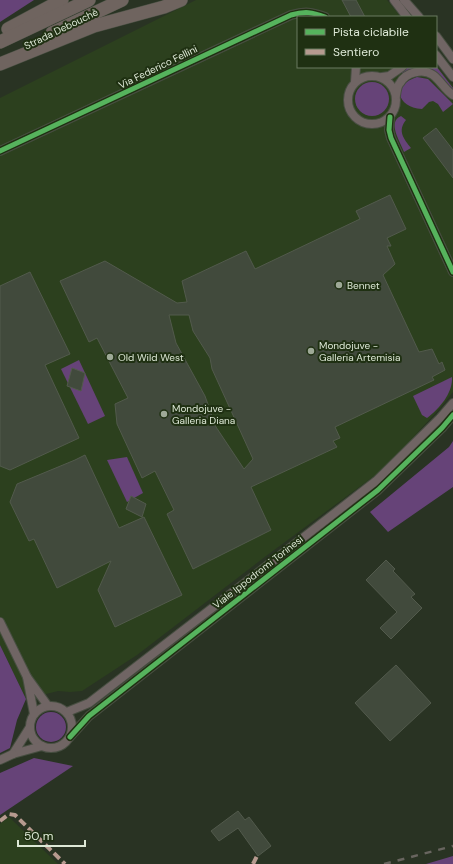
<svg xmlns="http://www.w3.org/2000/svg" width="453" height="864" font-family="'DM Sans',sans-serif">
<rect width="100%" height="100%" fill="#293323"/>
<g fill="#2c401e">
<path d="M196,0H387L401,17H298V67H436V64L453,86V392L441,407L385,468L266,556L137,655L82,691L70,692L58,691L26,699L0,645V98Z"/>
<path d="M9,817L58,864H0V824Z"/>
</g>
<g fill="#664378">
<path d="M0,0H34L0,22Z"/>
<path d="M436,66L453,88V90L428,69L414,68L403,74L401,71L406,67H436Z"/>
<path d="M417,77L428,79L453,104L443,112L438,104L433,101L429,102L422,109C396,107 392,85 417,77Z"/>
<circle cx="372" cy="99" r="17"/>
<path d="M401,116L406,120C397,131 404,139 411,148L404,152C400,141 387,122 401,116Z"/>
<path d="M79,360L105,416L88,424L61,369Z"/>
<path d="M452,377C453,393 439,409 427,418L422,415L413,396Z"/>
<path d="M453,441V487L388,532L370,512L449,447Z"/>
<path d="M127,457L143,493L127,502L107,460Z"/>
<path d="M0,645L26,699L17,720L10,748L0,753Z"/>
<circle cx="51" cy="727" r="15"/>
<path d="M34,758L73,766L0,815V773Z"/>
<path d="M453,856V864H426Z"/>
</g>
<g fill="#414a3c" stroke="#525a4c" fill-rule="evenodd">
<path d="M342,0H356L365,17H351Z"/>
<path d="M436,128L453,150V178L423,138Z"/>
<path d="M390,195L406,229L387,238L391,246H387L395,264L383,275L419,352L432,349L439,364L442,362L445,370L432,377L434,380L335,427L340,438L333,441L337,447L251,487L271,530L193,569L167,514L174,510L155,471L142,478L117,424L115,404L128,398L97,338L89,342L60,281L105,261L177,303L187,302L182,281L246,251L255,269L360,219L356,211ZM169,315H189L193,331L210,358L212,369L253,459L244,469L216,427L205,396L176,343Z"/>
<path d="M30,272L70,354L45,365L79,438L10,470L0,466V286Z"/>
<path d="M72,368L85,373L81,391L67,386Z"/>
<path d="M85,455L119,528L144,517L182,595L115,627L98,590L111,561L57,588L34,539L29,541L10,502L17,484L75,460Z"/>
<path d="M131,496L146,504L142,517L126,509Z"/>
<path d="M386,560L395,569L393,571L415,594L411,597L422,608L391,639L380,628L397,612L366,580Z"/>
<path d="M396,665L431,703L390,741L355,703Z"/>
<path d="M238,811L245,820L249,817L271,846L258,856L238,828L219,841L211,831Z"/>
</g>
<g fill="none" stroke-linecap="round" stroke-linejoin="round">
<defs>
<g id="street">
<path d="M394,0L407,17"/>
<path d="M404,0L419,17"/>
<path d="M436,36L453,59"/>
<path d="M436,55L453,77"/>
<circle cx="372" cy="100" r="24"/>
<path d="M382,77L389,76L402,67"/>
<path d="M355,82L356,67"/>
<path d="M396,95C397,91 397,86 400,83C406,72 423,68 433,75C441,81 445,90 453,95"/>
<path d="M390,117L389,130L391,138L453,272"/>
<path d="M0,151L291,15C305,11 312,12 325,17"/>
<path d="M0,622L27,677"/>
<circle cx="51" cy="727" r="21"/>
<path d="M67,712L89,703L277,558L376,481L440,418L453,403"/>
<path d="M34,714L27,677L48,706"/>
<path d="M30,727L13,754L42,746"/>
<path d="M70,737L89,716L378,490L442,428L453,415"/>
<path d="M0,760L13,754"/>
</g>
<g id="primary">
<path d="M8,29L62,0"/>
<path d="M52,33L122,0"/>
<path d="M0,42L89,0"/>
<path d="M0,64L94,26L164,7L181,0"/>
</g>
</defs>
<use href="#street" stroke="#474e41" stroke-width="10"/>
<use href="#primary" stroke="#474e41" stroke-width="14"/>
<use href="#street" stroke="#706564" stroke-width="8"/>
<use href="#primary" stroke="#6f645f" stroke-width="13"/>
<path stroke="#68655f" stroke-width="2.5" stroke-dasharray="7 7" stroke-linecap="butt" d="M384,864L453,846"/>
<g stroke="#b69a8f" stroke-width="4" stroke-dasharray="8 4" stroke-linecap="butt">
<path d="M0,821L9,814L15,815L65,864"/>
<path d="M253,864L257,856"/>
</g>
<defs>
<g id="cycleway">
<path d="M390,117L389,130L391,138L453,272"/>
<path d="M0,151L291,15C305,11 312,12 325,17"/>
<path d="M70,737L89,716L378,490L442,428L453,415"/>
</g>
</defs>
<use href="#cycleway" stroke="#1f3012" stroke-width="8"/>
<use href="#cycleway" stroke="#56b35d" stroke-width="5"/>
</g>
<g fill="#9ea997" stroke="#1f3012" stroke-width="1.5">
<circle cx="339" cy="285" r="4"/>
<circle cx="311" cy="351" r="4"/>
<circle cx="110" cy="357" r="4"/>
<circle cx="164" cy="414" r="4"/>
</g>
<g text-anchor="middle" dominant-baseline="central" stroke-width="4" stroke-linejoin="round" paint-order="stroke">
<g font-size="10" fill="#dde8d6" stroke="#1f3012">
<text transform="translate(61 29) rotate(-26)">Strada Debouchè</text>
<text transform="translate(158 67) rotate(-26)">Via Federico Fellini</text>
<text transform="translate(258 572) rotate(-38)">Viale Ippodromi Torinesi</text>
</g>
<g font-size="10" fill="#dde8d6" stroke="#1f3012" text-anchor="start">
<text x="347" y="285">Bennet</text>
<text x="319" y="345">Mondojuve -<tspan x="319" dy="12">Galleria Artemisia</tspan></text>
<text x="118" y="357">Old Wild West</text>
<text x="172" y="408">Mondojuve -<tspan x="172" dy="12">Galleria Diana</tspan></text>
</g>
</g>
<rect x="297" y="16" width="140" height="52" fill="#1f3012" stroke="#6b7a60"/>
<rect x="305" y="29" width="20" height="6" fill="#56b35d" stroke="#6b7a60"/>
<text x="333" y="36" font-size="12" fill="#dde8d6">Pista ciclabile</text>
<rect x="305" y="49" width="20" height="6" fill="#b69a8f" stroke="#6b7a60"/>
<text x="333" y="56" font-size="12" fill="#dde8d6">Sentiero</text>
<path d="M18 840v6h67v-6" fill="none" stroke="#dde8d6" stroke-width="2"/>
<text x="24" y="840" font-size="12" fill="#dde8d6" stroke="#1f3012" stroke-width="3" paint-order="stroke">50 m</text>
</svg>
